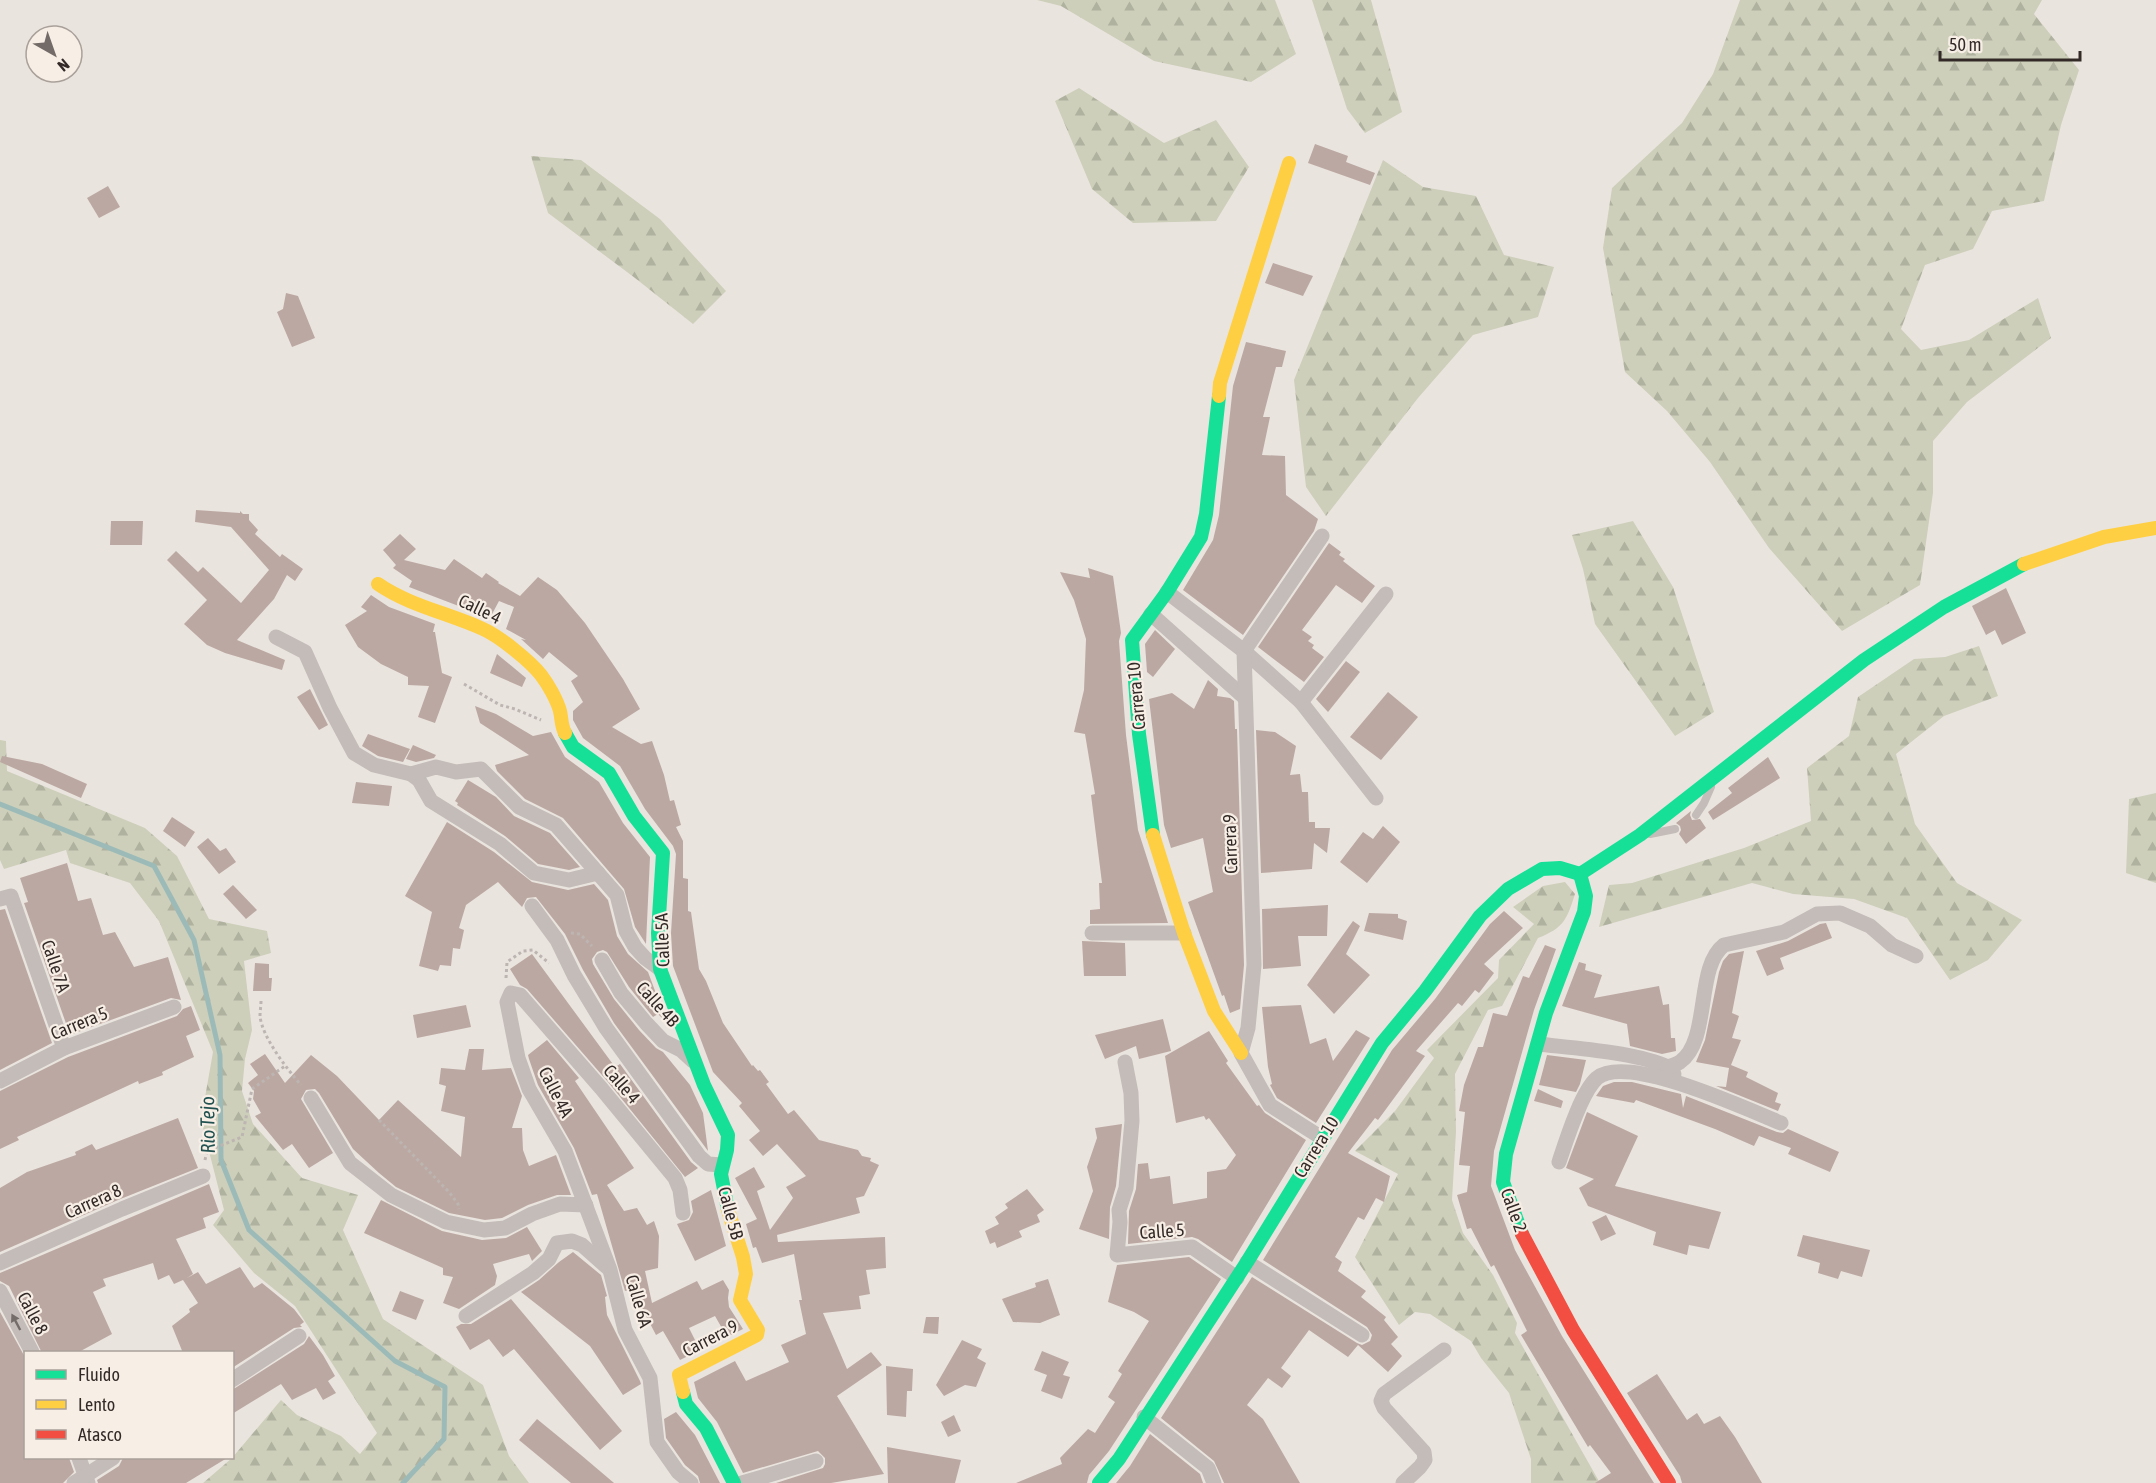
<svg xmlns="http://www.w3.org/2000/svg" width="2156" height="1483" font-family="'Asap Condensed',sans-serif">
<defs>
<pattern id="forest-firs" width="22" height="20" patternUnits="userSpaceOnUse" patternTransform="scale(1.5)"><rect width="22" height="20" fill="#cdcfba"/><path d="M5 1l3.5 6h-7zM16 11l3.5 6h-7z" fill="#b0b2a0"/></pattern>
</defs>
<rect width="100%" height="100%" fill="#eae4df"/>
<g fill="url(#forest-firs)">
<path d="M1037,0H1275L1296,54L1251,82L1154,61L1061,6Z"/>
<path d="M1312,0H1371L1402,112L1365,133L1347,109Z"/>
<path d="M1740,0H2042L2034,14L2079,70L2061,125L2044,201L1992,211L1973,249L1925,265L1901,329L1921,350L1969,340L2038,298L2051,338L1967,402L1933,441V493L1920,585L1842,631L1769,548L1710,462L1667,411L1625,372L1603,248L1612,188L1682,123L1713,74Z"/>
<path d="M1079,88L1164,143L1216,120L1249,167L1216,221L1133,223L1092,189L1055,101Z"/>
<path d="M531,156L581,160L660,219L726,291L693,324L635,278L548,213Z"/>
<path d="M1383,160L1423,187L1476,196L1504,255L1554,267L1538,317L1473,335L1418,398L1326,516L1306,487L1294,380Z"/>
<path d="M1633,521L1673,587L1714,712L1675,736L1595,624L1583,569L1572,535Z"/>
<path d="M1979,646L1998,696L1944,716L1896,754L1915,824L1957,883L2022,920L1988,960L1950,980L1907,918L1854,899L1793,894L1752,883L1599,927L1609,885L1632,883L1744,848L1811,821L1807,768L1849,736L1858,697L1914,659L1945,657Z"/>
<path d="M0,740L6,741L7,771L145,828L177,856L209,919L267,931L271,953L244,961L252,1030L245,1059L242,1091L253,1124L302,1178L358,1195L343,1230L383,1319L483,1385L509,1456L529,1483H203L232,1458L281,1400L297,1415L341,1436L360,1454L377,1433L295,1306L254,1273L213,1225L224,1210L201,1120L213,1052L159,921L130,883L70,863L66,850L4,869L0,860Z"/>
<path d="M2156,793V883L2126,873L2129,799Z"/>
<path d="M1565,882L1575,894C1567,919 1564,928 1538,938L1502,1006L1488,1010L1455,1074L1456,1132L1452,1200L1463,1233L1493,1275L1517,1323L1515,1333L1600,1483H1531V1459L1509,1393L1481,1358L1471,1341L1430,1314L1415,1312L1399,1325L1355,1257L1398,1174L1355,1151L1395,1111L1434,1058L1427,1050L1498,978L1499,960L1534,924L1513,907L1543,886Z"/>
</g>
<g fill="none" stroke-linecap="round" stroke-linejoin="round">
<path stroke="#9cbbb8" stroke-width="5" d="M0,804L154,866L194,940L220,1055L221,1160L249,1230L395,1361L445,1387L444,1439L403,1483"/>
</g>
<g fill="#bca8a2">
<path d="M1315,144L1348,156L1346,162L1375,173L1370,185L1308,163Z"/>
<path d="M108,186L120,207L99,218L87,198Z"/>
<path d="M1273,263L1313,276L1303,296L1265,283Z"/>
<path d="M286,293L298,296L315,338L292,347L277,312L283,309Z"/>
<path d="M1246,342L1286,351L1282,367H1276L1263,417H1270L1262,455L1285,456L1286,495L1318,519L1314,531L1243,635L1183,590L1213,540L1219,515L1233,386Z"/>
<path d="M196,510L240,513V511L243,514H249V520L258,530L255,534L280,557L282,554L303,569L295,581L287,575L274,599L237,640L285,660L282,670L225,653L207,645L184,624L207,600L167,560L176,551L198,572L203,567L241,603L269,570L231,527L195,522Z"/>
<path d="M111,521H143L142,545H110Z"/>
<path d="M400,534L416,549L404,560L445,570L454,559L482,578L486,573L499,582L498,583L520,596L538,577L557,590L585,623L623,679L640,709L612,727L641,744L652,741L664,775L670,801L674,800L681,825L676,827L683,841V878L688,879V911L691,912L699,969L706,981L723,1023L752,1066L753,1065L758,1071L760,1070L769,1082L766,1084L788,1114L794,1110L819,1140L858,1150L862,1156L871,1158L870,1161L879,1165L864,1196L856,1198L860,1213L777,1235L778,1242L885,1237L886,1268L866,1270L870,1294L859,1296L861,1309L823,1313L847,1369L871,1352L882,1365L837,1396L884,1474L831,1483H776L823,1468L825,1464V1458L818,1451L743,1473L717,1422L698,1398L694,1382L735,1361L746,1381L789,1362L781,1345L806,1334L799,1300H802L794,1254L762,1263L756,1247L753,1248L746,1224L757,1219L735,1178L754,1167L765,1187L757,1191L770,1230L793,1198L786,1187L806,1176L777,1144L763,1156L749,1140L760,1131L739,1106L742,1103L713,1072L673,966L671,933L676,854L673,846L645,809L620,766L583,738L573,720V711L583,702L571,681L578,676L549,652L543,659L521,639L526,640L506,629L514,607L499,601L490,618L409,587L412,581L393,568L396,565L383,550Z"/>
<path d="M1329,543L1341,552L1339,555L1345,559L1343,561L1375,586L1362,603L1336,585L1302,630L1312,637L1308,641L1314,645L1312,648L1324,657L1304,682L1258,647Z"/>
<path d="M1088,568L1113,576L1121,633L1119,641L1126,735L1138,830L1168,923L1090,924V910L1100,909L1099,883H1102L1091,795L1095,794L1085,734L1074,732L1084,690L1086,639L1074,600L1060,572L1090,578Z"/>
<path d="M2006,588L2026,633L2002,645L1995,630L1986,635L1972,606Z"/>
<path d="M371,595L389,607L435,624L433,632H435L442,673L452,677L435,723L418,717L429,686L408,685V677L381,664L358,647L345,625L367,611L361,607Z"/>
<path d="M1155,630L1175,649L1153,677L1147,672L1145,644Z"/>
<path d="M497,654L526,678L522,687L490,673Z"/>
<path d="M1346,661L1360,672L1328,712L1316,699Z"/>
<path d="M1208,680L1218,689L1217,696L1230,698L1234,701L1235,729H1237L1244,965L1240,1009L1230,1013L1224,995L1222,996L1188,902L1213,892L1203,838L1171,848L1164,825L1149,699L1172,693L1194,709Z"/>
<path d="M310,689L328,725L319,730L297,697Z"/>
<path d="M1388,692L1418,717L1381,760L1350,737Z"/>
<path d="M475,706L496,714L533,736L551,732L565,757L599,782L623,823L650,857L646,944L635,927L624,889L563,818L525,799L497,771L495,765L529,755L480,723Z"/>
<path d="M1256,730L1275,732L1296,746L1290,775L1300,774L1302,792H1308L1309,822H1315V828H1330L1327,853L1314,843L1312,869L1261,873Z"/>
<path d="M368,734L410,749L403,762L378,756L362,746Z"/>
<path d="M413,745L436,755L434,758L416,762L406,759Z"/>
<path d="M2,756L42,764L87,784L81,798L0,762Z"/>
<path d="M1768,757L1780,778L1713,820L1708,812L1732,793L1728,788Z"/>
<path d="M468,780L496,797L514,816L550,833L580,867L569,870L538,864L505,836L457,805L458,803L455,801Z"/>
<path d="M356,782L392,786L389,806L352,803Z"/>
<path d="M1691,811L1690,815L1692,820L1700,819L1706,828L1686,844L1679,834L1681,830L1680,826L1676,823Z"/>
<path d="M172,817L195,832L185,847L163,831Z"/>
<path d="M447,822L494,852L532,882L568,890L594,884L608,900L617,936L628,954L648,972L667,1023L658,1014L653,1017L629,987L607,952L603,950L597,952L592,959L593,964L614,999L639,1030L656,1048L663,1052L690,1085L703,1113L708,1151L614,1023L583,970L565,934L536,897L527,898L522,907L498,882L466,905L459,928L464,930L460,949L453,948L451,966L440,965L438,971L419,966L432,912L405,896Z"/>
<path d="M1383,826L1400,842L1367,883L1340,862L1363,832L1373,839Z"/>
<path d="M208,838L220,851L226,848L236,862L219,874L197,847Z"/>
<path d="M67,863L78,901L91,898L103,935L115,932L134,967L168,957L181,1000L171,998L70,1035L24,903L28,902L20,878Z"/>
<path d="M233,885L257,910L246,919L223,894Z"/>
<path d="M1328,905L1327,936H1298L1301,966L1263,969L1262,909Z"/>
<path d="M5,909L52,1043L0,1070V910Z"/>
<path d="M1504,911L1523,928L1484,964L1494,973L1479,993L1475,990L1462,1006L1458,1003L1416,1051L1425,1056L1378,1120L1375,1118L1348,1153L1390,1176L1384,1202L1376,1198L1364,1220L1358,1217L1335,1257L1342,1262L1338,1271L1366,1291L1361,1297L1386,1317L1384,1320L1398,1337L1391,1344L1402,1356L1388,1372L1358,1345L1348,1357L1309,1330L1281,1368L1291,1376L1282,1388L1268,1378L1247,1405L1263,1419L1300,1483H1224L1214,1461L1161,1418L1252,1277L1357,1343L1362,1345L1370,1341L1372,1335L1367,1327L1263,1260L1392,1050L1435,999L1490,924Z"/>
<path d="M1369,913L1398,914V918L1407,921L1403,940L1364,931Z"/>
<path d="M1353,921L1360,926L1346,954L1370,975L1334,1014L1307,985Z"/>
<path d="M1826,923L1832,938L1780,958L1784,969L1767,976L1756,951L1788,941L1820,924Z"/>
<path d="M1082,941L1125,943L1126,976H1084Z"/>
<path d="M1545,945L1556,949L1534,1010L1494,1151L1491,1186L1515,1250L1562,1336L1654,1483H1595L1611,1473L1590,1445L1588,1447L1521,1335L1527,1331L1494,1265L1491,1267L1471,1228L1467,1229L1457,1195L1467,1192L1470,1166L1459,1165L1465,1112L1459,1111L1464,1085L1478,1047H1483L1493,1013L1507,1016L1523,976L1529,978Z"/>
<path d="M1744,951L1732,1013L1739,1016L1732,1038L1741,1040L1731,1065L1748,1072L1746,1077L1778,1093L1775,1102L1781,1104L1778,1111L1716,1086L1726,1087L1729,1068L1696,1062L1705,1040L1719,972L1723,961L1729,954Z"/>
<path d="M532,954L615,1067L620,1064L691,1162L698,1168L685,1177L608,1082L527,989L520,985L510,969Z"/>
<path d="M1579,962L1586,964L1585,970L1602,975L1594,998L1659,986L1663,1005L1669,1004L1671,1038H1675L1676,1051L1662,1054L1630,1046L1627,1024L1562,1006Z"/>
<path d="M255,963L269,964V978H272L271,991H253Z"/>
<path d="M466,1005L471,1027L417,1038L413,1015Z"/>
<path d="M1301,1005L1310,1044L1326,1038L1333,1061L1356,1030L1370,1038L1316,1123L1277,1098L1270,1085L1272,1084L1268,1067L1262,1007Z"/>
<path d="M191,1006L200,1030L186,1036L194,1057L162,1072L163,1075L139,1084L138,1081L17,1137L19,1140L0,1149V1091L68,1057L177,1016L183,1009Z"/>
<path d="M1163,1019L1171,1051L1139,1059L1136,1046L1105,1059L1095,1035Z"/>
<path d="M1209,1031L1228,1061L1226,1063L1257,1106L1259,1105L1265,1113L1306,1140L1232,1262L1198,1239L1192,1237L1128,1244L1129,1211L1136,1189L1138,1164L1148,1163L1150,1179L1170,1176L1173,1204L1207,1198V1172L1226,1169L1236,1155L1209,1118L1206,1120L1204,1116L1176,1123L1165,1056Z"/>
<path d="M547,1040L579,1078L575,1081L634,1168L607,1185L624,1211L637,1208L647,1225L654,1221L659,1236L658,1268L645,1271L652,1303L697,1281L702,1290L723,1280L729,1290L728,1298L729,1307L743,1329L727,1337L715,1316L689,1328L700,1350L680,1360L663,1331L656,1335L632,1289L625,1291L597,1194L592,1195L574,1148L538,1085L529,1059L528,1055Z"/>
<path d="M469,1049H484L482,1070L511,1068L522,1096L512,1128H522L523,1150L529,1166L556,1155L571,1195H557L528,1205L502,1218L485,1220L449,1213L396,1187L379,1173L353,1149L319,1093L315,1089L306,1090L301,1099L333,1153L309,1168L292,1144L283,1150L255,1116L261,1113L253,1099L254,1091L248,1083L258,1075L250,1064L265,1054L285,1083L311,1055L337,1076L379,1120L398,1100L461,1157L465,1117L441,1111L446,1086L439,1084L441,1068L465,1070Z"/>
<path d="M1547,1055L1586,1060L1580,1084L1576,1092L1539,1085Z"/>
<path d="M1614,1082H1632L1681,1094L1683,1108L1686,1096L1777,1132L1783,1133L1788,1129L1839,1152L1830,1172L1788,1154L1791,1148L1759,1136L1754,1146L1715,1129L1636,1100L1634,1103L1596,1096L1603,1086Z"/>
<path d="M1538,1089L1563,1101L1561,1108L1534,1101Z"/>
<path d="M1587,1112L1638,1136L1615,1186L1721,1212L1709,1249L1689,1245L1687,1255L1653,1245L1656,1232L1588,1206L1579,1188L1594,1179L1566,1168Z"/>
<path d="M178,1118L198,1168L118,1200L0,1252V1188L27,1172L76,1155L75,1152L92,1144L96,1150Z"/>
<path d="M1122,1124L1116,1186L1110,1207L1109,1239L1079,1229L1093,1191L1087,1167L1097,1138L1095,1128Z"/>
<path d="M209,1184L219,1212L203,1218L206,1228L176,1239L193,1274L187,1278L198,1272L206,1284L240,1267L254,1288L262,1283L294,1309L304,1322L300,1325L302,1327L294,1328L232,1368V1353H183L172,1326L190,1312L189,1309L198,1303L183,1280L174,1284L169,1275L158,1280L153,1263L103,1279L106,1286L93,1292L112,1334L77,1353H42L9,1286L0,1281V1273Z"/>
<path d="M1027,1189L1044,1210L1037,1215L1040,1222L1019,1231L1022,1237L997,1248L995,1242L990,1244L985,1231L999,1224L995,1217L1008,1208L1005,1204Z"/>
<path d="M711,1190L726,1246L695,1261L677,1224L689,1220L693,1212L691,1201Z"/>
<path d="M381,1200L442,1231L482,1240L506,1238L527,1227L542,1251L532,1261L529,1254L493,1264L497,1276L495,1285L459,1309L443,1303L453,1277L443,1275V1268L364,1233Z"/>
<path d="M1606,1215L1616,1234L1601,1241L1592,1222Z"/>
<path d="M1803,1235L1870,1250L1862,1277L1841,1271L1838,1279L1818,1273L1820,1263L1797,1256Z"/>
<path d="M573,1252L601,1275L607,1296L605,1297L607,1315L640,1381L641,1384L623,1395L590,1346L521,1292L539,1280L559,1262Z"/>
<path d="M1189,1257L1221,1279L1109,1451L1089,1475L1087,1483H1016L1062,1464L1060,1458L1088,1429L1095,1433L1115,1402L1108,1397L1122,1374L1118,1371L1149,1321L1134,1312L1108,1302L1117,1265Z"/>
<path d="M1048,1279L1060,1315L1040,1323L1013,1322L1002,1299L1036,1287L1035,1283Z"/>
<path d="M400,1291L424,1300L416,1320L392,1311Z"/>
<path d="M511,1299L622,1431L600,1450L514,1349L503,1357L489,1339L470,1350L456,1327L461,1324H471Z"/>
<path d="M0,1312L26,1359V1458H69L74,1472L63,1483H0Z"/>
<path d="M926,1317H939L938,1334L923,1333Z"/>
<path d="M309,1336L323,1355L335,1376L328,1381L336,1393L323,1400L316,1388L292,1400L281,1384L232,1414V1390L304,1344Z"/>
<path d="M962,1340L982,1349L977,1358L986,1363L976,1387L965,1385L944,1396L936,1385Z"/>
<path d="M1042,1351L1069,1362L1063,1375L1070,1377L1062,1399L1041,1391L1047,1375L1034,1370Z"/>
<path d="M886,1366L913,1369L912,1391H907L906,1417L887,1415Z"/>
<path d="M1657,1374L1687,1420L1697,1413L1704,1424L1720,1416L1735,1437L1762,1483H1682L1680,1476L1627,1393Z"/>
<path d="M676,1412L695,1435L720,1483H700L698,1476L685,1465L666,1438L664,1419Z"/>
<path d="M954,1415L961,1431L948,1437L941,1422Z"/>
<path d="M537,1419L581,1455L614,1483H571L519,1440Z"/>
<path d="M1150,1434L1200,1474L1203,1483H1116L1130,1466Z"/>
<path d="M887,1447L961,1460L955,1483H888Z"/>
<path d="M123,1458H227L186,1483H98L97,1480L119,1466Z"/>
</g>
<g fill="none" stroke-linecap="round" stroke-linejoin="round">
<g stroke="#bcb5b1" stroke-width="3" stroke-dasharray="3 3" stroke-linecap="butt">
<path d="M464,684L500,705L515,709L541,720"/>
<path d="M571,933L580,934L592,946"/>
<path d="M506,978L507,962L523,951L533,950L549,963"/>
<path d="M261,1001C261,1006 260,1011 260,1016C262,1037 287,1069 301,1085"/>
<path d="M379,1120L449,1192L458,1204L459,1209"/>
<path d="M205,1160L207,1151L242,1137L252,1089L285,1066"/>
</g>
<g stroke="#c3bcb8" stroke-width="8">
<path d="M1696,815L1704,803L1711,787"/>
<path d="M1650,834L1675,829"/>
</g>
<g stroke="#c3bcb8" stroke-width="15">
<path d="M1167,592L1244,651L1301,702L1376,798"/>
<path d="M1151,614L1245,698"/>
<path d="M276,637L305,652L330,708L354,753L374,765L411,774L419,780L431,801L500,844L534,873L569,880L598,873"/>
<path d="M1301,702L1386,594"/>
<path d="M411,774L436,767L456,772L481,769L519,807L556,825L617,895L626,931L635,947L645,958L660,969"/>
<path d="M0,899L11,896L64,1048"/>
<path d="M532,906L557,940L574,975L606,1028L699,1156L708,1164L722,1165"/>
<path d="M1092,933H1184"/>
<path d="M602,960L621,993L646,1023L663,1041L681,1050L693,1061"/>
<path d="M1538,1044C1573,1048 1632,1052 1663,1065C1668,1067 1670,1071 1674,1074"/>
<path d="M1125,1062L1131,1093L1132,1121L1126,1188L1119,1210L1120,1222L1117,1255L1192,1247L1237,1278"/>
<path d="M1667,1067C1671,1066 1677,1064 1680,1062C1711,1040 1695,967 1724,945L1784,932L1817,914L1840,913L1870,926L1892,945L1916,956"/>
<path d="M0,1081L64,1048L174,1007"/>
<path d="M311,1098L350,1163L391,1195L446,1222L484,1230L505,1228L532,1214L560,1204L586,1205"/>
<path d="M1322,1138L1270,1105L1241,1053L1248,1028L1254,965L1244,651L1322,536"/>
<path d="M1559,1162C1566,1141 1581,1092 1597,1078C1627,1053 1746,1109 1781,1123"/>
<path d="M683,1213L680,1190L675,1178L601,1088L520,995L511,993L507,1002L518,1058L529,1089L565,1151L610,1270L625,1330L650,1378L657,1442L678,1472L691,1483"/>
<path d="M1247,1262L1362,1335"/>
<path d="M0,1263L122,1209L203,1176"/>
<path d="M0,1291L32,1352"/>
<path d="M466,1316L533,1273L549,1259L557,1243L572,1241L582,1245L608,1268"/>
<path d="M232,1380L299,1336"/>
<path d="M1144,1417L1208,1468L1214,1483"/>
<path d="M79,1458L88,1483"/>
<path d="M74,1483L113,1458"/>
<path d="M742,1483L816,1461"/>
<path d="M1403,1483L1420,1467L1425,1460L1424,1452L1384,1408L1381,1401L1384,1394L1444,1350"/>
</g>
<g stroke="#16e098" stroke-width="14">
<path d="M565,733L573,747L609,773L634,816L663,853L658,933L660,969L704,1085L728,1135L727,1150L721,1174L728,1210"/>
<path d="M1153,835L1139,734L1132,640L1167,592L1201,537L1206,514L1219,396"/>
<path d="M1580,874L1640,835L1864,660L1944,607L2024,564"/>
<path d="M1522,1234L1503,1182L1506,1154L1546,1013L1584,912L1586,896L1580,874"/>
<path d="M683,1392L686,1404L706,1428L734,1483"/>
<path d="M1099,1483L1119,1459L1247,1262L1382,1043L1425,991L1480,916L1508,889L1542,869L1560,868L1580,874"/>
</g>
<g stroke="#ffcf43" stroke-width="14">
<path d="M1219,396L1220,383L1289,163"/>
<path d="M2024,564L2104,537L2156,528"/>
<path d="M378,584C410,606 448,613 483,629C499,636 530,661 541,675C548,684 557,700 560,711C562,720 561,725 565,733"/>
<path d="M1153,835L1184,933L1214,1011L1241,1053"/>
<path d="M683,1392L679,1375L757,1335L758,1330L740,1300L746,1274L743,1257L728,1210"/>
</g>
<path stroke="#f24e42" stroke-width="14" d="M1522,1234L1573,1330L1669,1483"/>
</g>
<defs><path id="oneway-solid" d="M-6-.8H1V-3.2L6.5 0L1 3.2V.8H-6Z" transform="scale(1.5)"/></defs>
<use fill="#746c68" href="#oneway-solid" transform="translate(16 1322) rotate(-118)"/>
<g text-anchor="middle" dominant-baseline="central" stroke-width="4.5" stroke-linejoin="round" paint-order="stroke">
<g font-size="18" fill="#332a27" stroke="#f7eee6">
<text transform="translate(480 609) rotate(26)">Calle 4</text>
<text transform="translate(1136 696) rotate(-95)">Carrera 10</text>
<text transform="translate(1230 844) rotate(-92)">Carrera 9</text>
<text transform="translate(662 940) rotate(-92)">Calle 5A</text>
<text transform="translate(56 966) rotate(71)">Calle 7A</text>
<text transform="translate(658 1004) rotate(48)">Calle 4B</text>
<text transform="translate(79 1023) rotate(-22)">Carrera 5</text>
<text transform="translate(622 1084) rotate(49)">Calle 4</text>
<text transform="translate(556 1092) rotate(63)">Calle 4A</text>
<text transform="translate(1316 1147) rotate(-58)">Carrera 10</text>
<text transform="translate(93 1201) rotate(-24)">Carrera 8</text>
<text transform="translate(1514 1210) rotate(70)">Calle 2</text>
<text transform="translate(731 1213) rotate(75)">Calle 5B</text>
<text transform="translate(1162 1231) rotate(-4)">Calle 5</text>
<text transform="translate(639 1301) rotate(74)">Calle 6A</text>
<text transform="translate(33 1313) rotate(62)">Calle 8</text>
<text transform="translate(710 1338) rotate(-27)">Carrera 9</text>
</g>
<g font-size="20" font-style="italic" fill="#205150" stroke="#f7eee6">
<text transform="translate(207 1125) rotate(-91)">Rio Tejo</text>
</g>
</g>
<rect x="24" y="1351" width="210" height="108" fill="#f7eee6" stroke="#a9a09a" stroke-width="1.5"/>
<rect x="36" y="1370" width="30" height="9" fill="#16e098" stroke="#a9a09a" stroke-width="1.5"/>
<text x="78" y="1381" font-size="18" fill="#332a27">Fluido</text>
<rect x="36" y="1400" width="30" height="9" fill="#ffcf43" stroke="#a9a09a" stroke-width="1.5"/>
<text x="78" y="1411" font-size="18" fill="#332a27">Lento</text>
<rect x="36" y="1430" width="30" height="9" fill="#f24e42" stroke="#a9a09a" stroke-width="1.5"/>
<text x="78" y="1441" font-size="18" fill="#332a27">Atasco</text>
<g transform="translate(54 54) rotate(140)"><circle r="28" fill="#f7eee6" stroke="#a9a09a" stroke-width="1.5"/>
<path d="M0-4.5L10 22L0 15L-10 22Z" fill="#736b67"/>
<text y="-9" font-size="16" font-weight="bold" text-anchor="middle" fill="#332a27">N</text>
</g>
<path d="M1940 51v9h140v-9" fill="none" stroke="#332a27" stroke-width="3"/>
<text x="1949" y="51" font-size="18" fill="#332a27" stroke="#f7eee6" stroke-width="4.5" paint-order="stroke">50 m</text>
</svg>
